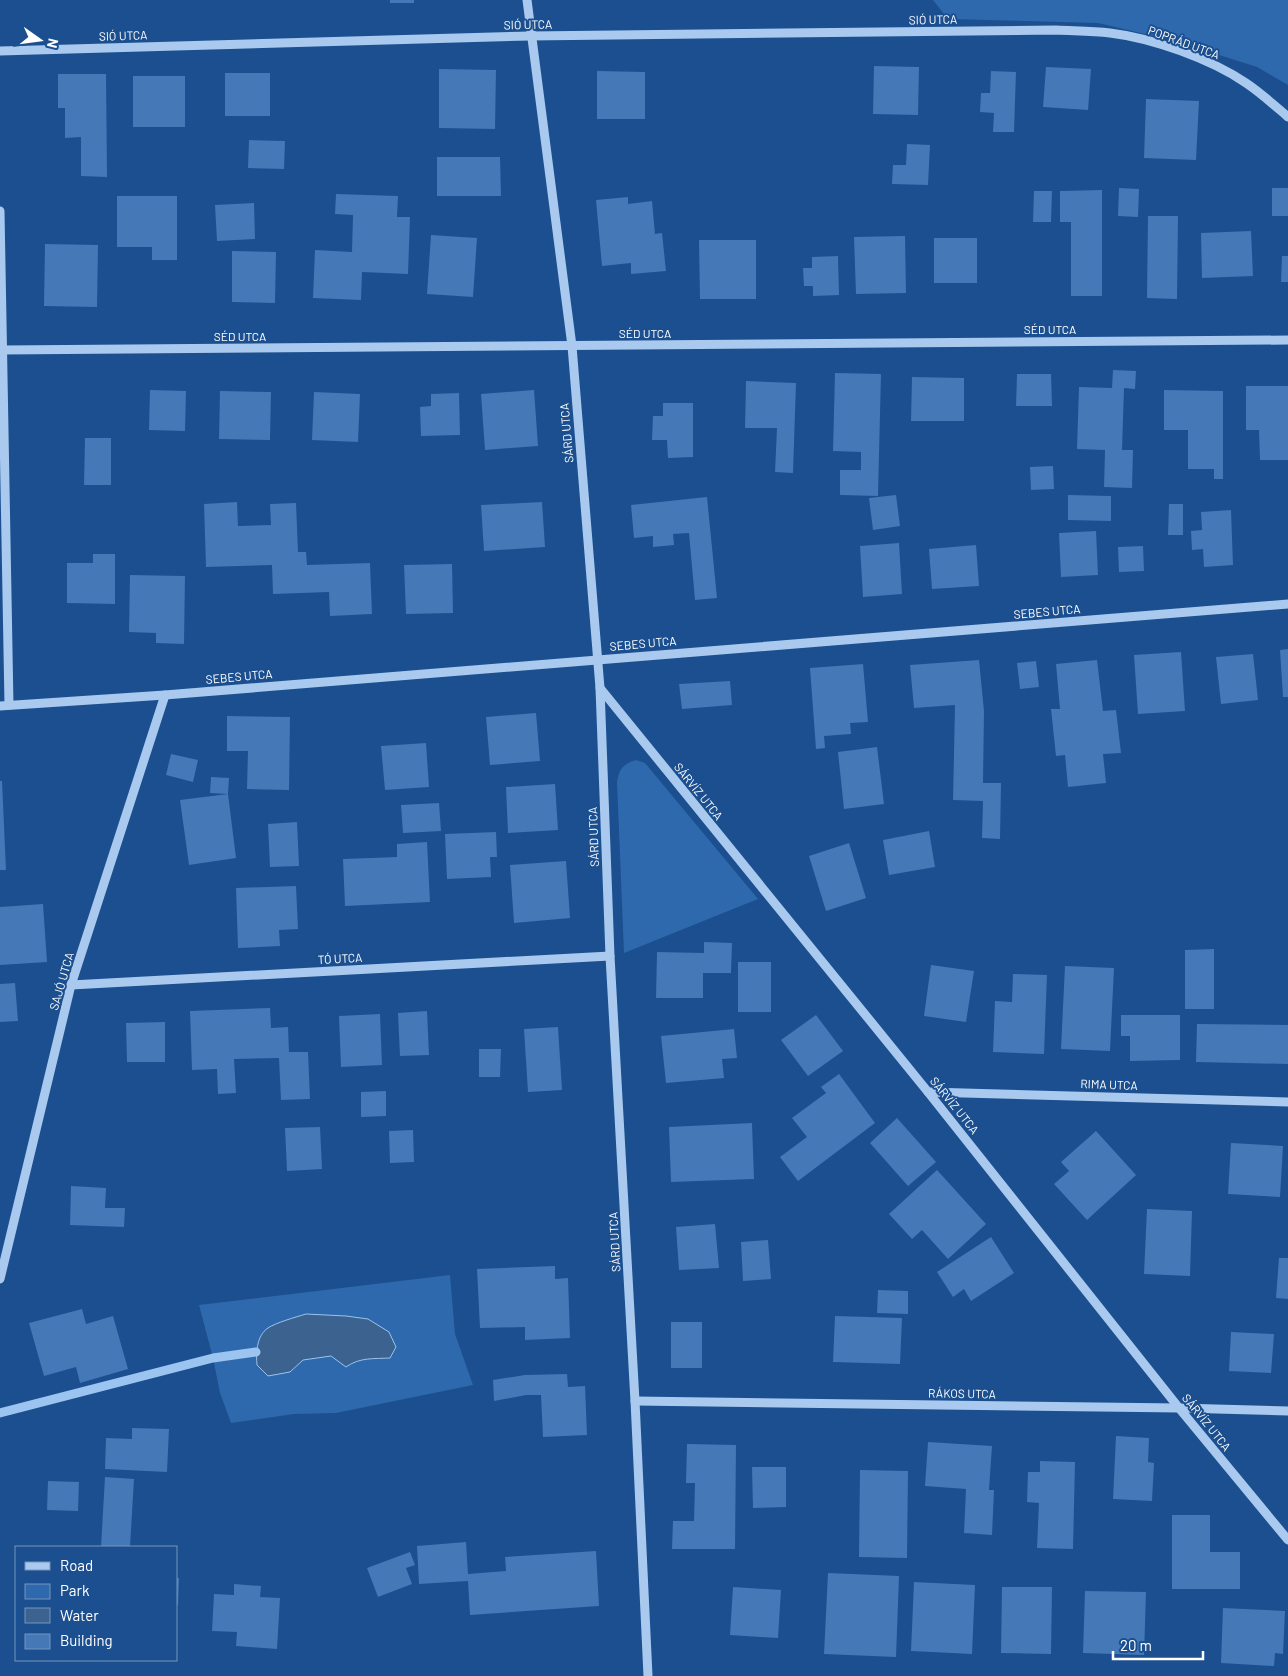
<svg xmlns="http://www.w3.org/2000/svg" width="1288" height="1676" font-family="Barlow,sans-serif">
<rect width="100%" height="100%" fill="#1b4f8f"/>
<g fill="#2e69ad" fill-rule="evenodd">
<path d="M933,0H1288V85L1257,67L1175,41L1098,23L948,19Z"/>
<path d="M636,760L645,763L758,899L624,953L617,782C619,769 623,764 636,760Z"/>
<path d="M450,1275L455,1334L473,1385L336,1413L294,1414L231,1423L220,1393L213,1358L199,1305ZM306,1314L346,1316L368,1319L390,1358C374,1359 360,1357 346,1366L331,1356L303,1360L290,1372L257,1366L256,1352L259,1341Z"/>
</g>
<path fill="#3c6290" stroke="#9cc4f0" d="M306,1314L346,1316L368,1319L389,1332L396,1347L390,1358C374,1359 360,1357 346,1367L331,1356L303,1360L290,1372L268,1376L257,1365C256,1354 256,1336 268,1328C275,1323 296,1317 306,1314Z"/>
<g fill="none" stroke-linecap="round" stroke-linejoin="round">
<path stroke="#9cc4f0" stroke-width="9" d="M0,1413L213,1358L256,1352"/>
</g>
<g fill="#4478b7">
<rect x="390" y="0" width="24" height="3"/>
<path d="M874,66L919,67L918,115L873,114Z"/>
<path d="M1046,67L1091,69L1088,110L1043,107Z"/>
<path d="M439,69L496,70L495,129L439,128Z"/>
<path d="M597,71L645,72V119H597Z"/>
<path d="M991,71L1016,72L1014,132H993L994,113L980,112L981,93H990Z"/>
<rect x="225" y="73" width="45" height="43"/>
<path d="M58,74H106L107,177L81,176V137L65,138V108H58Z"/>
<rect x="133" y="76" width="52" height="51"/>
<path d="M1146,99L1199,101L1196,160L1144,158Z"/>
<path d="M249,140L285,141L284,169L248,168Z"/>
<path d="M907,144L930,145L928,185L892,184L893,165H906Z"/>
<path d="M437,157H500L501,196H437Z"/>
<path d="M1119,188L1139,189L1138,217L1118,216Z"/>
<rect x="1272" y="188" width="16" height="28"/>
<path d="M1102,190V296H1071V222H1060V191Z"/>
<path d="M1034,191H1052L1051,222H1033Z"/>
<path d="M336,194L398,196L397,217H410L408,274L362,272L361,300L313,298L315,250L352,252L353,215L335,214Z"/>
<path d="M117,196H177V260H152V247H117Z"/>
<path d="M628,197V204L652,201L655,234L662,233L666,271L631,274V263L602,266L596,200Z"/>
<path d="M254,203L255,239L217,241L215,205Z"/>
<path d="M1148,216H1178L1177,299L1147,298Z"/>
<path d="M1251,231L1253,276L1202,278L1201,233Z"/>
<path d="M431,235L477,238L473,297L427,294Z"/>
<path d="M905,236L906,293L856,294L854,237Z"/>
<rect x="934" y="238" width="43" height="45"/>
<path d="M699,240H756V299H700Z"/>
<path d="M45,244L98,245L97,307L44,306Z"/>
<path d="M232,251L276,252L275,303L232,302Z"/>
<path d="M838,256L839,295L813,296V286H804L803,268H812V257Z"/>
<path d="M1282,256H1288V282H1281Z"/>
<path d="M1113,370L1136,371L1135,389L1124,388L1122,450H1133L1132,488L1104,487L1105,450L1077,449L1079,387L1112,388Z"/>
<path d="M835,373L881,374L878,496L840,495V470H861V452L833,451Z"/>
<path d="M1017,374H1051L1052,406H1016Z"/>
<path d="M912,377L964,378V421H911Z"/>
<path d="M746,381L796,383L793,473L775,472L777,428H745Z"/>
<path d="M1246,386H1288V460H1260L1259,430H1246Z"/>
<path d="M150,390L186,391L185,431L149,430Z"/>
<path d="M534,390L538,446L485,450L481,394Z"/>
<path d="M1164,390L1223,391V479H1214V469H1188V430H1164Z"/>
<path d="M220,391L271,392L270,440L219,439Z"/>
<path d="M314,392L360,394L358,442L312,440Z"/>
<path d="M459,393L460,435L421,436L420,407L431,406V394Z"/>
<path d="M663,403H693V457L668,458L667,440H652L653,416H663Z"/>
<path d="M85,438H111V485H84Z"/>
<path d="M1053,466L1054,489L1031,490L1030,467Z"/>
<path d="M896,495L900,526L873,530L869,498Z"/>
<path d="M1068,495L1111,496V521L1068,520Z"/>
<path d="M707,497L717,598L695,600L689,533L673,534L674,545L653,547V536L634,538L631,505Z"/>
<path d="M237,502L238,526L271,525L270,504L296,503L298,552H306L307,565L370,563L372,614L330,616L329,592L273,594L272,565L206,567L204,504Z"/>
<path d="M542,502L545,547L484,551L481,505Z"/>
<path d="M1169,504H1183V535H1168Z"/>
<path d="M1231,510L1233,565L1204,567L1203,549L1192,550L1191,531L1202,530L1201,512Z"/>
<path d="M1096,531L1098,575L1061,577L1059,533Z"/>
<path d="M899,543L902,594L863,597L860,546Z"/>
<path d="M976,545L979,586L932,589L929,549Z"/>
<path d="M1143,546L1144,571L1119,572L1118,547Z"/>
<path d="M93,554H115V604L67,603V563H93Z"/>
<path d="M452,564L453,613L406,614L404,565Z"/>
<path d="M130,575L185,576L184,644L156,643V633L129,632Z"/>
<path d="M1288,649V697H1283L1280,650Z"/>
<path d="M1181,652L1185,711L1138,714L1134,655Z"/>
<path d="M1253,654L1258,700L1221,704L1216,657Z"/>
<path d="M979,660L984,711L983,783H1001L1000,839L982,838L983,801L953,800L955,705L914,708L910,665Z"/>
<path d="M1097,660L1103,711L1116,710L1121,753L1103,754L1106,783L1068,787L1065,755L1056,756L1051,709H1060L1056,664Z"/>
<path d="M1036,661L1039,687L1020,689L1017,663Z"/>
<path d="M863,664L868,722L850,723L851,734L824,736L825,748L816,749L810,668Z"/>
<path d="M730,681L732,705L682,709L679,684Z"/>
<path d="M536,713L540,761L490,765L486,717Z"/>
<path d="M227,716L290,717L289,790L247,789L248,751H227Z"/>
<path d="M426,743L429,787L385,790L381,746Z"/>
<path d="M877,747L884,804L844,809L838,752Z"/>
<path d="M171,754L198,760L193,782L166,775Z"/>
<path d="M211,777L229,778L228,794L236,858L189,865L180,800L228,794L210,793Z"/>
<path d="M0,781H2L6,870H0Z"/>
<path d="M555,784L558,830L508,833L506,787Z"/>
<path d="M439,803L441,831L403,833L401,805Z"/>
<path d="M297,822L299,866L270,867L268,824Z"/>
<path d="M929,831L935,867L889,875L883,840Z"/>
<path d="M496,832L497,857H490L491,877L447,879L445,834Z"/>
<path d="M427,842L430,902L345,906L343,859L397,857V844Z"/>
<path d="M849,843L866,898L826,911L809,856Z"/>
<path d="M566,861L570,918L514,923L510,865Z"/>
<path d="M296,886L298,929L279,930L280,946L238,948L236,888Z"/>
<path d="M43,904L47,962L0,965V907Z"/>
<path d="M704,942L732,943L731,973H703V998H656L657,952L704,953Z"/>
<path d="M1214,949V1009H1185V950Z"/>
<rect x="738" y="962" width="33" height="50"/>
<path d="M931,965L974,971L966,1022L924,1016Z"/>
<path d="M1065,966L1114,968L1110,1051L1061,1049Z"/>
<path d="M1013,974L1047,975L1044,1054L993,1052L995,1001L1012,1002Z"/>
<path d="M15,983L18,1021L0,1022V984Z"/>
<path d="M270,1008L271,1028L288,1027L289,1052H308L310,1099L281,1100L279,1058L234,1059L236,1093L218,1094L217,1069L192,1070L190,1011Z"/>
<path d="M427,1011L429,1055L400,1056L398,1013Z"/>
<path d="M380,1014L382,1065L341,1067L339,1016Z"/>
<path d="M816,1015L843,1051L808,1076L781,1040Z"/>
<path d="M1121,1015H1180V1060L1130,1061V1036H1121Z"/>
<path d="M165,1022V1062H127L126,1023Z"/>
<path d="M1197,1024L1288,1025V1064L1196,1062Z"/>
<path d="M558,1027L562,1090L528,1092L524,1029Z"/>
<path d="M734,1029L737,1058L722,1059L724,1078L666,1083L661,1036Z"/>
<path d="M479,1049H501L500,1077H479Z"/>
<path d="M839,1074L875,1123L798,1181L780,1157L807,1137L792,1118L826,1093L821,1087Z"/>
<path d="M386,1091V1116L361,1117V1092Z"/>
<path d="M897,1118L936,1162L908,1186L870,1143Z"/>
<path d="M752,1123L754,1179L671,1182L669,1127Z"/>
<path d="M320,1127L322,1169L287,1171L285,1128Z"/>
<path d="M413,1130L414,1162L390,1163L389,1131Z"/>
<path d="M1096,1131L1136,1175L1087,1220L1054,1184L1069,1171L1061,1162Z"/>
<path d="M1231,1143L1283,1146L1280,1197L1228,1194Z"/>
<path d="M937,1170L986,1224L948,1259L922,1230L912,1239L889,1214Z"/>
<path d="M71,1186L106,1188L105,1208H125L124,1227L70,1225Z"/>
<path d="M1147,1209L1192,1211L1190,1276L1144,1274Z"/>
<path d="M715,1224L719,1268L679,1270L676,1227Z"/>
<path d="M991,1237L1014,1273L971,1301L964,1289L953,1297L937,1272Z"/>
<path d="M768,1240L771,1279L743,1281L741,1242Z"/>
<path d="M1279,1258H1288V1299L1276,1298Z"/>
<path d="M555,1266V1279L568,1278L570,1338L525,1340V1327L480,1328L477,1269Z"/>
<path d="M878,1290L908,1291V1314L877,1313Z"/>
<path d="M82,1309L86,1324L113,1316L128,1369L80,1383L76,1367L44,1376L29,1323Z"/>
<path d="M835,1316L902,1318L900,1364L833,1362Z"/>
<rect x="671" y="1322" width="31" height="46"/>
<path d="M1231,1332L1274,1334L1271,1373L1229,1371Z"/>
<path d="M567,1374L568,1387L585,1386L587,1435L543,1437L541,1395H526L494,1401L493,1380L525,1375Z"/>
<path d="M132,1428L169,1429L167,1472L105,1469L106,1438L132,1439Z"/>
<path d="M1116,1436L1149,1438L1148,1462L1154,1463L1152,1501L1113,1499Z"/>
<path d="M928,1442L992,1446L989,1490H994L992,1535L964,1533L966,1489L925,1486Z"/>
<path d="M687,1444L736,1445L735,1549H672L673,1521H694L695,1483H686Z"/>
<path d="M1040,1461L1075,1462L1073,1549L1037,1548L1039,1503L1027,1502L1028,1472H1040Z"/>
<path d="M752,1467H786V1507L753,1508Z"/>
<path d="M860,1470L908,1471L907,1558L859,1557Z"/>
<path d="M105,1477L134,1479L130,1547H101Z"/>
<path d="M48,1481L79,1482L78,1511L47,1510Z"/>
<path d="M1172,1515H1210V1552H1240V1589H1172Z"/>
<path d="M466,1542L468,1574L506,1571L505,1557L596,1551L599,1606L470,1615L468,1581L419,1584L417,1546Z"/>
<path d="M410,1552L415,1565L406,1568L412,1584L378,1597L367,1568Z"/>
<path d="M828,1573L899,1576L896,1657L824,1654Z"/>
<path d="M176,1578H179L178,1605H176Z"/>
<path d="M914,1582L975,1585L972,1654L911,1651Z"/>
<path d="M234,1584L261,1586L260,1597L280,1598L277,1649L236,1646L237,1632L212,1631L214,1594L234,1595Z"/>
<path d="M733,1587L781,1590L778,1638L730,1635Z"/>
<path d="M1002,1587H1052L1051,1654L1001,1653Z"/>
<path d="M1085,1591L1146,1592L1144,1655L1083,1653Z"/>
<path d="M1223,1608L1285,1611L1283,1654L1275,1653L1274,1666L1221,1663Z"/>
</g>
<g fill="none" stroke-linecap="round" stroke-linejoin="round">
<g stroke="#a9c9ee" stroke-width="9">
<path d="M527,0L572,346L600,688L610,956L635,1401L648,1676"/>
<path d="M0,51L530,36L1056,30C1074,31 1092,31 1110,33C1152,38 1211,59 1246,83C1261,93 1274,105 1288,117"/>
<path d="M0,211L9,705"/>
<path d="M2,350L1288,340"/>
<path d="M600,688L928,1092L1179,1408L1288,1540"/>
<path d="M0,706L165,695L1288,604"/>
<path d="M71,985L610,956"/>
<path d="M928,1092L1288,1102"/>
<path d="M0,1279L71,985L165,695"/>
<path d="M635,1401L1179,1408L1288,1411"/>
</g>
</g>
<g text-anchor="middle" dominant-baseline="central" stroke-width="4" stroke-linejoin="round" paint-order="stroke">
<g font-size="12" fill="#fff" stroke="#1b4f8f">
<text transform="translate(933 19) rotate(-1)">SIÓ UTCA</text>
<text transform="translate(528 24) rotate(-1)">SIÓ UTCA</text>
<text transform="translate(123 35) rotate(-2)">SIÓ UTCA</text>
<text transform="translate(1184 42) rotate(20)">POPRÁD UTCA</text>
<text x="1050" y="329">SÉD UTCA</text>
<text x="645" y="333">SÉD UTCA</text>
<text x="240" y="336">SÉD UTCA</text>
<text transform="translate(566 433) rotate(-95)">SÁRD UTCA</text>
<text transform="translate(1047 611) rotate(-5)">SEBES UTCA</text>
<text transform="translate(643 643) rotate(-5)">SEBES UTCA</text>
<text transform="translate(239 676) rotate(-5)">SEBES UTCA</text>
<text transform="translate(699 791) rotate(51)">SÁRVÍZ UTCA</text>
<text transform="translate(593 837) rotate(-92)">SÁRD UTCA</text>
<text transform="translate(340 958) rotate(-3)">TÓ UTCA</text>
<text transform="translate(61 981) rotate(-74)">SAJÓ UTCA</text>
<text transform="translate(1109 1084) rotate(2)">RIMA UTCA</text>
<text transform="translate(955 1105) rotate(51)">SÁRVÍZ UTCA</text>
<text transform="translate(614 1242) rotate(-93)">SÁRD UTCA</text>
<text transform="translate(962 1393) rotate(1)">RÁKOS UTCA</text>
<text transform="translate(1207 1422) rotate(51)">SÁRVÍZ UTCA</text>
</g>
</g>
<rect x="15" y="1546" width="162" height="115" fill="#1b4f8f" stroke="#7695bc"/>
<rect x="25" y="1562" width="25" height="8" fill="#a9c9ee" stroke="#7695bc"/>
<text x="60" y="1571" font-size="15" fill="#ffffff">Road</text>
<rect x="25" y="1584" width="25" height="15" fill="#2e69ad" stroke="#7695bc"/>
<text x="60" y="1596" font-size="15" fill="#ffffff">Park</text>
<rect x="25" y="1608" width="25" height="15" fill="#3c6290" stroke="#7695bc"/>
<text x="60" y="1621" font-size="15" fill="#ffffff">Water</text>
<rect x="25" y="1634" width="25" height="15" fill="#4478b7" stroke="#7695bc"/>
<text x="60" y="1646" font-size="15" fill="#ffffff">Building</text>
<g transform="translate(40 40) rotate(104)" stroke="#1b4f8f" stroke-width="4" paint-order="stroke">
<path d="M0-4L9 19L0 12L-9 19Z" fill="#ffffff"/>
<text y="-8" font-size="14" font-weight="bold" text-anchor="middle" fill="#ffffff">N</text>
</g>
<path d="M1113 1651v8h90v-8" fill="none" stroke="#ffffff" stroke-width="2.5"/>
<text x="1120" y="1651" font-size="15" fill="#ffffff" stroke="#1b4f8f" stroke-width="4" paint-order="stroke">20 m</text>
</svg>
